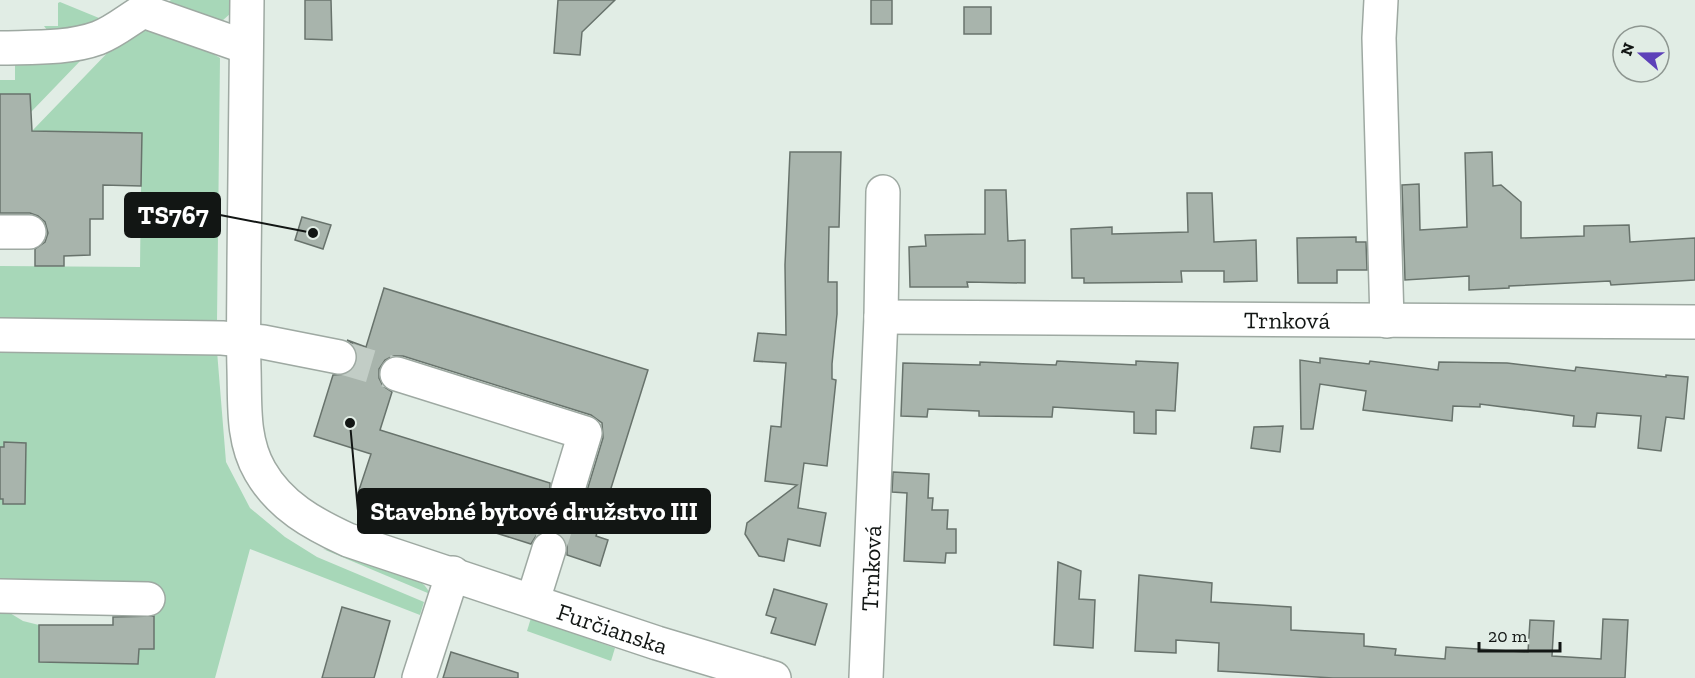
<svg xmlns="http://www.w3.org/2000/svg" width="1695" height="678" font-family="'Zilla Slab',serif">
<rect width="100%" height="100%" fill="#e1ede5"/>
<g fill="#a7d7b8">
<path d="M171,0H231V13L222,21L161,8Z"/>
<path d="M60,2L99,18L102,20L51,35L44,26H58V3Z"/>
<path d="M145,29L185,37L220,58L217,322L0,327V266L140,267L141,186L32,131L114,46Z"/>
<path d="M83,58L31,112L30,94H0V80H15V63Z"/>
<path d="M0,344L217,351L226,462L250,508L285,537L317,557L424,602L420,615L250,549L215,678H0V607L23,621L39,625V662L138,664L139,649H153L154,612H160L159,593L0,591Z"/>
<path d="M323,549C347,553 403,569 422,583C426,586 428,590 430,594Z"/>
<path d="M531,618L615,648L611,661L527,631Z"/>
</g>
<g fill="#a8b4ac" stroke="#68736c" stroke-width="1.5" fill-rule="evenodd">
<path d="M305,0H331L332,40L305,39Z"/>
<path d="M558,0H615L582,32L580,55L554,53Z"/>
<rect x="871" y="0" width="21" height="24"/>
<rect x="964" y="7" width="27" height="27"/>
<path d="M0,94H30L32,131L142,133L141,186L103,185V219H90V255L64,256V266H35V249L45,242L48,233L45,222L38,216L30,213H0Z"/>
<path d="M790,152H841L839,227H829L828,282H837V314L832,364V379L836,380L827,466L804,463L798,508L826,513L820,546L788,539L784,561L759,556L745,534L747,523L797,485L765,481L771,426L781,427L786,363L754,361L758,333L786,335L785,265Z"/>
<path d="M1492,152L1493,186L1501,185L1521,202V238L1584,236V226L1629,225L1630,242L1695,238V280L1611,285L1610,281L1509,286V288L1469,290V276L1405,280L1402,185L1419,184L1420,230L1467,227L1465,153Z"/>
<path d="M985,190H1006L1008,241L1025,240V283L967,282L968,287H910L909,247L926,246L925,235L985,234Z"/>
<path d="M1187,193H1212L1214,242L1256,240L1257,281L1224,282V271H1181L1182,282L1084,283V278H1072L1071,229L1112,227V234L1188,232Z"/>
<path d="M302,217L331,225L323,249L295,240Z"/>
<path d="M1356,237V242H1366L1367,270H1337V283H1298L1297,238Z"/>
<path d="M384,288L648,370L596,536L608,540L600,566L567,555V544L563,537L555,531H544L536,536L531,544L359,490L371,454L314,436L333,375L346,374L353,370L357,361L356,350L352,343L347,340L366,347ZM393,356H403L591,415L598,420L602,423L603,438L586,494L581,502L573,507H562L555,502L550,494V483L380,430L392,392L383,386L379,378V369L385,360Z"/>
<path d="M1320,358L1369,364L1370,361L1438,370L1439,362L1507,363L1575,371L1576,367L1666,377V375L1688,377L1684,419L1666,417L1661,451L1638,448L1641,416L1597,413L1595,427L1573,426L1574,416L1480,404V407L1453,406L1452,421L1363,410L1366,391L1320,384L1313,429H1301L1300,360L1320,363Z"/>
<path d="M1057,361L1136,365V361L1178,363L1175,411L1156,410V434L1134,433V412L1053,407L1052,417L979,416V411L928,409L927,417L901,416L903,363L980,365V362L1056,365Z"/>
<path d="M1283,426L1280,452L1251,448L1254,427Z"/>
<path d="M4,442L26,443L25,504H3V499H0V447H4Z"/>
<path d="M893,472L929,474L928,498H933L932,510H948L947,529H956V553H946L945,563L904,561L907,493L892,492Z"/>
<path d="M1058,562L1081,571L1079,599L1095,600L1093,648L1054,645Z"/>
<path d="M1139,575L1212,583L1211,602L1291,607V630L1364,634V646L1396,649L1395,655L1445,659L1446,647L1528,652L1530,620L1554,621L1552,656L1601,659L1603,619L1628,620L1625,678H1333L1218,671L1219,643L1176,640V653L1135,651Z"/>
<path d="M774,589L827,604L815,645L771,633L776,618L766,615Z"/>
<path d="M342,607L390,621L374,678H322Z"/>
<path d="M154,616V649H139L138,664L39,662V625H113V617Z"/>
<path d="M451,652L518,673V678H443Z"/>
</g>
<g fill="none" stroke-linecap="round" stroke-linejoin="round">
<g stroke="#c2cdc6" stroke-width="33" stroke-dasharray="33 16" stroke-linecap="butt">
<path d="M339,357L397,374"/>
<path d="M549,549L568,489"/>
</g>
<defs>
<g id="minor">
<path id="s1" d="M247,0C246,88 245,176 244,264C244,299 243,334 244,369C245,404 242,440 260,471C280,506 313,524 348,540L657,643L774,678"/>
<path d="M1381,0L1379,38L1387,321"/>
<path d="M0,48C32,47 68,49 98,38C114,32 128,20 143,11L246,47"/>
<path d="M0,232H29"/>
<path id="s2" d="M881,317L1695,322"/>
<path d="M0,335L222,338L263,342L339,357"/>
<path d="M397,374L585,433L568,489"/>
<path d="M0,596L148,599"/>
<path d="M533,600L549,549"/>
<path d="M419,678L453,573"/>
<path id="s3" d="M866,678L881,317L883,192"/>
</g>
</defs>
<use href="#minor" stroke="#9ea9a2" stroke-width="36"/>
<use href="#minor" stroke="#fff" stroke-width="33"/>
</g>
<g text-anchor="middle" dominant-baseline="central" stroke-width="5" stroke-linejoin="round" paint-order="stroke">
<g font-size="24" fill="#121614" stroke="#e1ede5">
<text stroke="none"><textPath href="#s2" startOffset="406">Trnková</textPath></text>
<text stroke="none"><textPath href="#s3" startOffset="110">Trnková</textPath></text>
<text stroke="none"><textPath href="#s1" startOffset="866">Furčianska</textPath></text>
</g>
</g>
<path fill="none" stroke="#121614" stroke-width="2" d="M313 233L220 215M350 423L358 511"/>
<g fill="#121614" stroke="#e1ede5" stroke-width="2">
<circle cx="313" cy="233" r="6"/>
<circle cx="350" cy="423" r="6"/>
</g>
<g fill="#121614" stroke="#121614" stroke-width="2">
<rect x="125" y="193" width="95" height="44" rx="6"/>
<rect x="358" y="489" width="352" height="44" rx="6"/>
</g>
<g font-size="26" text-anchor="middle" font-weight="bold" fill="#fff">
<text x="173" y="224">TS767</text>
<text x="534" y="520">Stavebné bytové družstvo III</text>
</g>
<g transform="translate(1641 54) rotate(290)"><circle r="28" fill="#e1ede5" stroke="#8e9791" stroke-width="1.5"/>
<path d="M0-4.5L10 22L0 15L-10 22Z" fill="#5d41b9"/>
<text y="-9" font-size="16" font-weight="bold" text-anchor="middle" fill="#121614">N</text>
</g>
<path d="M1479 642v9h81v-9" fill="none" stroke="#121614" stroke-width="3"/>
<text x="1488" y="642" font-size="18" fill="#121614" stroke="#e1ede5" stroke-width="4.5" paint-order="stroke">20 m</text>
</svg>
